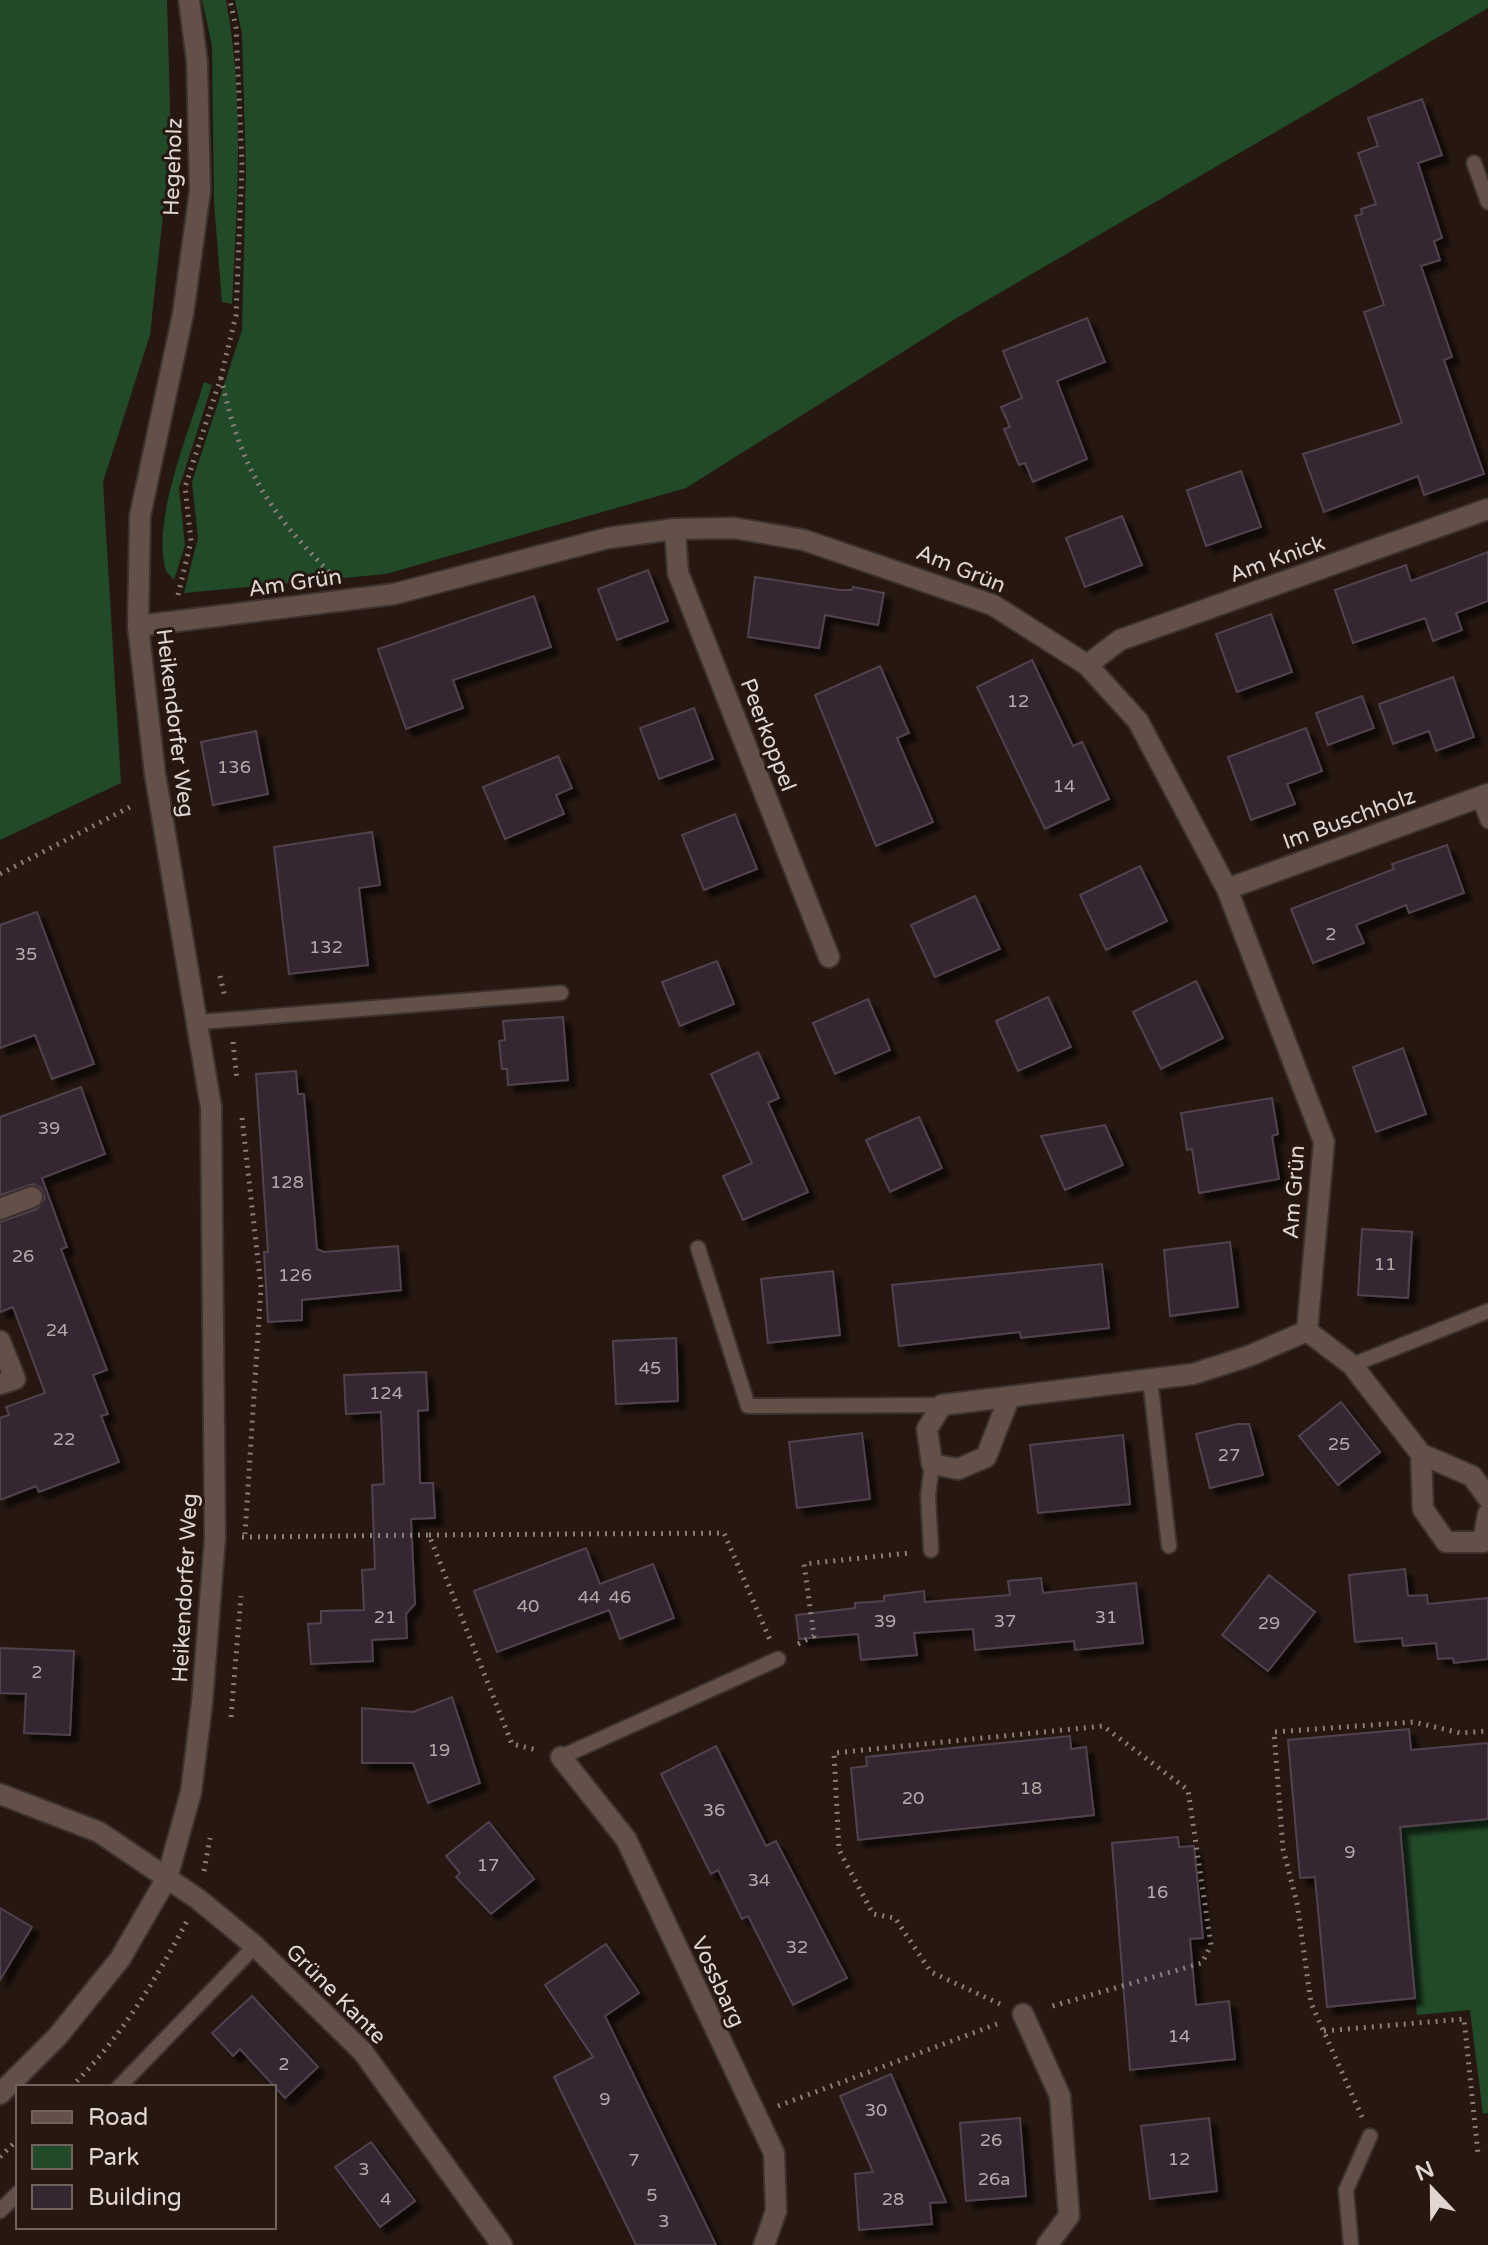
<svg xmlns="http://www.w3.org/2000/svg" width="1488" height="2245" font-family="'Varela Round',sans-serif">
<defs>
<filter id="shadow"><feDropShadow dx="7" dy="7" stdDeviation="2" flood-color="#0009"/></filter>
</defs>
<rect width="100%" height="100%" fill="#261711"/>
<g fill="#214a28">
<path d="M0,0H167L171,141L150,335L103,482L121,783L0,840Z"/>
<path d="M202,0H226C245,101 237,202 232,304L222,302L214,202L212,46Z"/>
<path d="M235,0H1488V8L960,316L686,488L386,574L184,593L198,538L192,482L242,330L246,171L242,34Z"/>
<path d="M204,382L212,385L179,488L185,545L174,580L166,571C151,520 189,433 204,382Z"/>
<path d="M1488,1819V2113L1483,2114L1470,2010L1417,2015L1400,1827Z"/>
</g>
<g fill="#352731" stroke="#51424d" stroke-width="2" filter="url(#shadow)">
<path d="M1422,99L1442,155L1418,163L1442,238L1434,241L1440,260L1421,266L1452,357L1444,360L1484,474L1424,495L1418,476L1324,512L1303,454L1402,423L1364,312L1384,305L1355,216L1362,214L1361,209L1376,204L1358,153L1378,146L1368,118Z"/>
<path d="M1087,318L1105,362L1057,381L1087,459L1033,482L1025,463L1019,465L1004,429L1010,427L1001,407L1022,398L1003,351Z"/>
<path d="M1241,471L1261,527L1206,546L1187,490Z"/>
<path d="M1122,516L1142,565L1085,587L1066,538Z"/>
<path d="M1488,552V601L1456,613L1462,630L1433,641L1425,618L1353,643L1335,590L1406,565L1411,581Z"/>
<path d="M648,570L668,621L617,640L598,589Z"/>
<path d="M755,577L840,590H852L853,587L884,593L878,625L825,615L819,648L748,637Z"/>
<path d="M534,596L551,647L453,680L463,708L406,729L378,649Z"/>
<path d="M1271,614L1292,672L1237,692L1216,634Z"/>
<path d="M1032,660L1073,746L1082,742L1109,799L1045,829L977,687Z"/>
<path d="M880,666L909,733L897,738L933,822L876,846L815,695Z"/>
<path d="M1453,677L1474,737L1436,751L1429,731L1393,744L1379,704Z"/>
<path d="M1362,696L1374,728L1328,745L1316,713Z"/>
<path d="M694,708L713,759L659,779L640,728Z"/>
<path d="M1306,728L1322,771L1287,784L1295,804L1251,820L1228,757Z"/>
<path d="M256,731L268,794L213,805L201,742Z"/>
<path d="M558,756L572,788L556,795L564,814L505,839L483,787Z"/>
<path d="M735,814L757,869L704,890L682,835Z"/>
<path d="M372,832L380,885L359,888L368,965L289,974L274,847Z"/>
<path d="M1447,845L1464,893L1409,913L1406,905L1356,925L1364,943L1313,963L1291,909L1394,869L1392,864Z"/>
<path d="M1140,866L1167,921L1106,950L1080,895Z"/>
<path d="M975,896L1000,949L935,977L911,925Z"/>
<path d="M37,912L94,1064L52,1079L35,1035L0,1048V925Z"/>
<path d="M717,961L734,1004L680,1026L662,982Z"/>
<path d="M1196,981L1223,1038L1161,1069L1133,1012Z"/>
<path d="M1048,997L1071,1047L1018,1071L996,1021Z"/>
<path d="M868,999L890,1050L835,1074L813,1023Z"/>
<path d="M563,1017L568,1080L508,1085L507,1069H502L499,1041L505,1040L503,1021Z"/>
<path d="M1403,1048L1426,1114L1376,1132L1353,1067Z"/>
<path d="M758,1052L779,1098L768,1103L808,1192L743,1220L723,1176L752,1163L711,1074Z"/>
<path d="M296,1071L298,1094H304L317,1249L324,1252L398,1246L401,1290L302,1300V1320L268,1322L264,1252H268L256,1074Z"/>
<path d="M81,1087L105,1154L42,1178L67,1247L61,1249L107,1370L93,1375L108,1414L101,1416L119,1462L39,1492L36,1486L0,1500V1418L9,1415L6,1407L45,1393L13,1307L0,1312V1222L37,1209L45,1198L41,1188L33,1184L0,1195V1117Z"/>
<path d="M1272,1098L1278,1134L1272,1136L1279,1179L1199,1193L1192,1149L1187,1150L1181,1113Z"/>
<path d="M919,1117L942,1168L890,1192L866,1140Z"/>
<path d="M1105,1125L1123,1165L1065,1190L1041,1136Z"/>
<path d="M1362,1229L1412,1232L1408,1298L1358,1295Z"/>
<path d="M1230,1242L1238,1307L1170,1316L1164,1250Z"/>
<path d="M1102,1264L1109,1328L1021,1338L1020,1332L899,1346L892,1285Z"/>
<path d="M833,1271L840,1335L768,1343L761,1279Z"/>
<path d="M676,1338L678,1401L616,1404L613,1341Z"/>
<path d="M426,1372L428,1410L418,1411L420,1483H433L435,1518L411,1519L415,1604L406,1614L407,1638L372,1640L373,1661L311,1664L308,1624L321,1623V1611L364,1610L362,1570L375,1569L372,1485L384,1484L381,1412L346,1414L344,1375Z"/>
<path d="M1341,1402L1380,1452L1338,1485L1299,1436Z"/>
<path d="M1237,1424H1249L1263,1475L1210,1488L1196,1434Z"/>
<path d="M862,1433L870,1499L797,1508L789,1442Z"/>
<path d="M1123,1435L1130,1504L1038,1513L1030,1445Z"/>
<path d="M586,1548L600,1584L653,1564L674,1618L620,1639L609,1610L497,1652L474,1591Z"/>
<path d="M1405,1569L1408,1596L1427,1595L1428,1604L1488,1598V1659L1454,1663L1453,1658L1438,1659L1436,1643L1403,1646L1402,1638L1355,1642L1349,1575Z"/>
<path d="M1269,1575L1315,1612L1268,1671L1222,1635Z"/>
<path d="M1041,1578L1043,1593L1136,1583L1143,1643L1075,1650L1074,1641L975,1650L973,1629L914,1633L917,1655L861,1660L858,1634L799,1639L796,1615L855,1608V1603L884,1601V1596L924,1591L925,1602L1010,1595L1008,1581Z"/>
<path d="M0,1648L74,1651L70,1735L24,1733L26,1694L0,1693Z"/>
<path d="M452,1697L480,1783L428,1803L413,1763H362V1708L413,1712Z"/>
<path d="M1409,1729L1411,1750L1488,1743V1819L1400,1827L1415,1998L1327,2007L1315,1877L1300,1878L1288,1740Z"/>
<path d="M1070,1736L1071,1749L1086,1747L1094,1815L858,1840L851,1768L867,1766L866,1757Z"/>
<path d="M716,1746L766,1846L776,1841L847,1978L793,2005L748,1916L742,1919L718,1870L711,1874L661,1774Z"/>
<path d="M489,1822L534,1879L491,1914L456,1877L460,1873L446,1856Z"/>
<path d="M1178,1837L1179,1847L1194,1846L1203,1938L1190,1939L1196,2005L1229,2001L1235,2059L1130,2070L1112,1843Z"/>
<path d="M0,1908L32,1927L0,1980Z"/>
<path d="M606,1944L639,1993L605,2016L716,2245H636L554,2077L593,2057L545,1985Z"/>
<path d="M252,1996L318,2067L285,2098L240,2049L233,2056L212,2033Z"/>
<path d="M891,2074L946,2202L930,2203L932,2224L859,2230L855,2174L873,2172L840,2096Z"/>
<path d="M1020,2118L1026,2196L966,2201L960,2123Z"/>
<path d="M1209,2118L1217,2191L1150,2199L1141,2126Z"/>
<path d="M371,2142L415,2201L380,2227L335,2167Z"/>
</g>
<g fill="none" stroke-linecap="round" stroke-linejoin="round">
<defs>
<g id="service">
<path d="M1474,163L1488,202"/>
<path d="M1479,798L1488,821"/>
<path d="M199,1022L561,993"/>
<path d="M698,1248L748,1406L942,1405"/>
<path d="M1352,1365L1488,1311"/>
<path d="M1150,1379L1169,1546"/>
<path d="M931,1550L928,1496L932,1464"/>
<path d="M561,1757L778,1659"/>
<path d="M119,2087L255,1946"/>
<path d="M0,2211L18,2193"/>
<path d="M1351,2245L1346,2190L1370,2136"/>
</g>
<g id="pedestrian">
<path d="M0,1209L32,1197"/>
<path d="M0,1341L15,1379L0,1384"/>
</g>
<g id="minor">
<path d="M675,529L678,573L829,957"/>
<path d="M138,626L394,594L608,538L675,529L734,528L804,540L993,605L1087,665L1138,721L1227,889L1324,1142L1307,1331L1249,1356L1193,1374L942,1405L927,1429L932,1464L958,1469L986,1457L1009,1398"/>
<path d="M1087,665L1120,640L1488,509"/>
<path d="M1227,889L1488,794"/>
<path d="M1307,1331L1352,1365L1421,1454L1472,1476L1488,1498"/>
<path d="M1421,1454L1423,1509L1446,1542H1483L1488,1514"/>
<path d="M561,1757L626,1839L774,2153L776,2211L764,2245"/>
<path d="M0,1794L99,1832L198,1899L255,1946L363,2052L502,2245"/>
<path d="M1023,2014L1060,2096L1069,2216L1047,2245"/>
</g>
<path id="tertiary" d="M0,2094L57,2037L120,1959L167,1878L191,1792L202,1703L215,1538L211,1107L155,774L138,626L140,516L183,314L200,191L197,61L189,0"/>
</defs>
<use href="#service" stroke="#3c312f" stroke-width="18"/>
<use href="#pedestrian" stroke="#3c312f" stroke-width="24"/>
<use href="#minor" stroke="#3c312f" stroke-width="24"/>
<use href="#tertiary" stroke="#3c312f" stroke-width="24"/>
<g stroke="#8a7e79" stroke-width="5" stroke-dasharray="2 6" stroke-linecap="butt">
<path d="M221,378C241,468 267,510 331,574"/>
<path d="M178,595L191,541L185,487L221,377L236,315L242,165L236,28L230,0"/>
<path d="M0,874L134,805"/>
<path d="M220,976L225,997"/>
<path d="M233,1042L237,1080"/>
<path d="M242,1118L261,1287L245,1534"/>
<path d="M429,1535L724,1533L770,1640"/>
<path d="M242,1537L429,1535L512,1744L537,1750"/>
<path d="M798,1644L814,1636L804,1564L909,1553"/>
<path d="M231,1717L241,1596"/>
<path d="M204,1871L210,1838"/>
<path d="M1000,2004L931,1972L895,1918L873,1914L839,1850L834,1753L1103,1726L1188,1790L1211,1945L1202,1963L1049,2007"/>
<path d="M1324,2031L1464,2019L1478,2154"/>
<path d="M71,2087C120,2039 155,1981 187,1921"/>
<path d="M778,2106L997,2024"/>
<path d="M1362,2117L1311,2003L1297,1903L1283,1849L1274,1732L1414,1722L1460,1733L1488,1731"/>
<path d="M0,2157L18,2139"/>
</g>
<use href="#service" stroke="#625049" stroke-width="14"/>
<use href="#pedestrian" stroke="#625049" stroke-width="20"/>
<use href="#minor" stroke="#625049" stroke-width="20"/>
<use href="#tertiary" stroke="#625049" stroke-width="20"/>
</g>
<g text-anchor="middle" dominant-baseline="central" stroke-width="6" stroke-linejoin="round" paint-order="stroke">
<g font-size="18" fill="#b5aaa9">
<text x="1018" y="701">12</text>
<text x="234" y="767">136</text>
<text x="1064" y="786">14</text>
<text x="1331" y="934">2</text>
<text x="326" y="947">132</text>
<text x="26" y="954">35</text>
<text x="49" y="1128">39</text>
<text x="287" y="1182">128</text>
<text x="23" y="1256">26</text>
<text x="1385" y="1264">11</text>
<text x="295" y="1275">126</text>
<text x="57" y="1330">24</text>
<text x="650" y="1368">45</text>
<text x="386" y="1393">124</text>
<text x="64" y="1439">22</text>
<text x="1339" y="1444">25</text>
<text x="1229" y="1455">27</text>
<text x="589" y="1597">44</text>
<text x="620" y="1597">46</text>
<text x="528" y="1606">40</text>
<text x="385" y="1617">21</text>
<text x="1106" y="1617">31</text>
<text x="885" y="1621">39</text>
<text x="1005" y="1621">37</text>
<text x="1269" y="1623">29</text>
<text x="37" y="1672">2</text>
<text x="439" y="1750">19</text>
<text x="1031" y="1788">18</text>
<text x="913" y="1798">20</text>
<text x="714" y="1810">36</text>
<text x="1350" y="1852">9</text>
<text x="488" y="1865">17</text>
<text x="759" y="1880">34</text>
<text x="1157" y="1892">16</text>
<text x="797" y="1947">32</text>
<text x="1179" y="2036">14</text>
<text x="284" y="2064">2</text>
<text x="605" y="2099">9</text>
<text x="876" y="2110">30</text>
<text x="991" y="2140">26</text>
<text x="1179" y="2159">12</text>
<text x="634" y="2160">7</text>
<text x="364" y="2169">3</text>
<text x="994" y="2179">26a</text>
<text x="652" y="2195">5</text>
<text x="386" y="2199">4</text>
<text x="893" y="2199">28</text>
<text x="664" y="2221">3</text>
</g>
<g font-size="22" fill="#e0d5d1" stroke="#261711">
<text transform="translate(173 167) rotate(-88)">Hegeholz</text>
<text transform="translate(1277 559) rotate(-20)">Am Knick</text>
<text transform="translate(961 569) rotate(22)">Am Grün</text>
<text transform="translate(295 583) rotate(-8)">Am Grün</text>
<text transform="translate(175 723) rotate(83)">Heikendorfer Weg</text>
<text transform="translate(768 735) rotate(69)">Peerkoppel</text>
<text transform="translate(1349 819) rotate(-20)">Im Buschholz</text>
<text transform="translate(1294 1192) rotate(-86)">Am Grün</text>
<text transform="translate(185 1588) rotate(-87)">Heikendorfer Weg</text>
<text transform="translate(718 1982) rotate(65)">Vossbarg</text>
<text transform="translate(336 1994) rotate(45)">Grüne Kante</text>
</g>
</g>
<rect x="16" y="2085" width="260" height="144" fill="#261711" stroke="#70635e" stroke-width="2"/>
<rect x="32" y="2111" width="40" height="12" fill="#625049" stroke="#70635e" stroke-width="2"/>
<text x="88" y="2125" font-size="24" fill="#e0d5d1">Road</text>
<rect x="32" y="2145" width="40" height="24" fill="#214a28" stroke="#70635e" stroke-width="2"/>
<text x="88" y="2165" font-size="24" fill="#e0d5d1">Park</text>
<rect x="32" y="2185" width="40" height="24" fill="#352731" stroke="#70635e" stroke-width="2"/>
<text x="88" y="2205" font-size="24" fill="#e0d5d1">Building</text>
<g transform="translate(1432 2189) rotate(338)" stroke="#261711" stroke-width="6" paint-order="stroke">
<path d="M0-6L14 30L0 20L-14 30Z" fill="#e0d5d1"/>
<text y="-12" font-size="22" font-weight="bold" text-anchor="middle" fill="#e0d5d1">N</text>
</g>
</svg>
